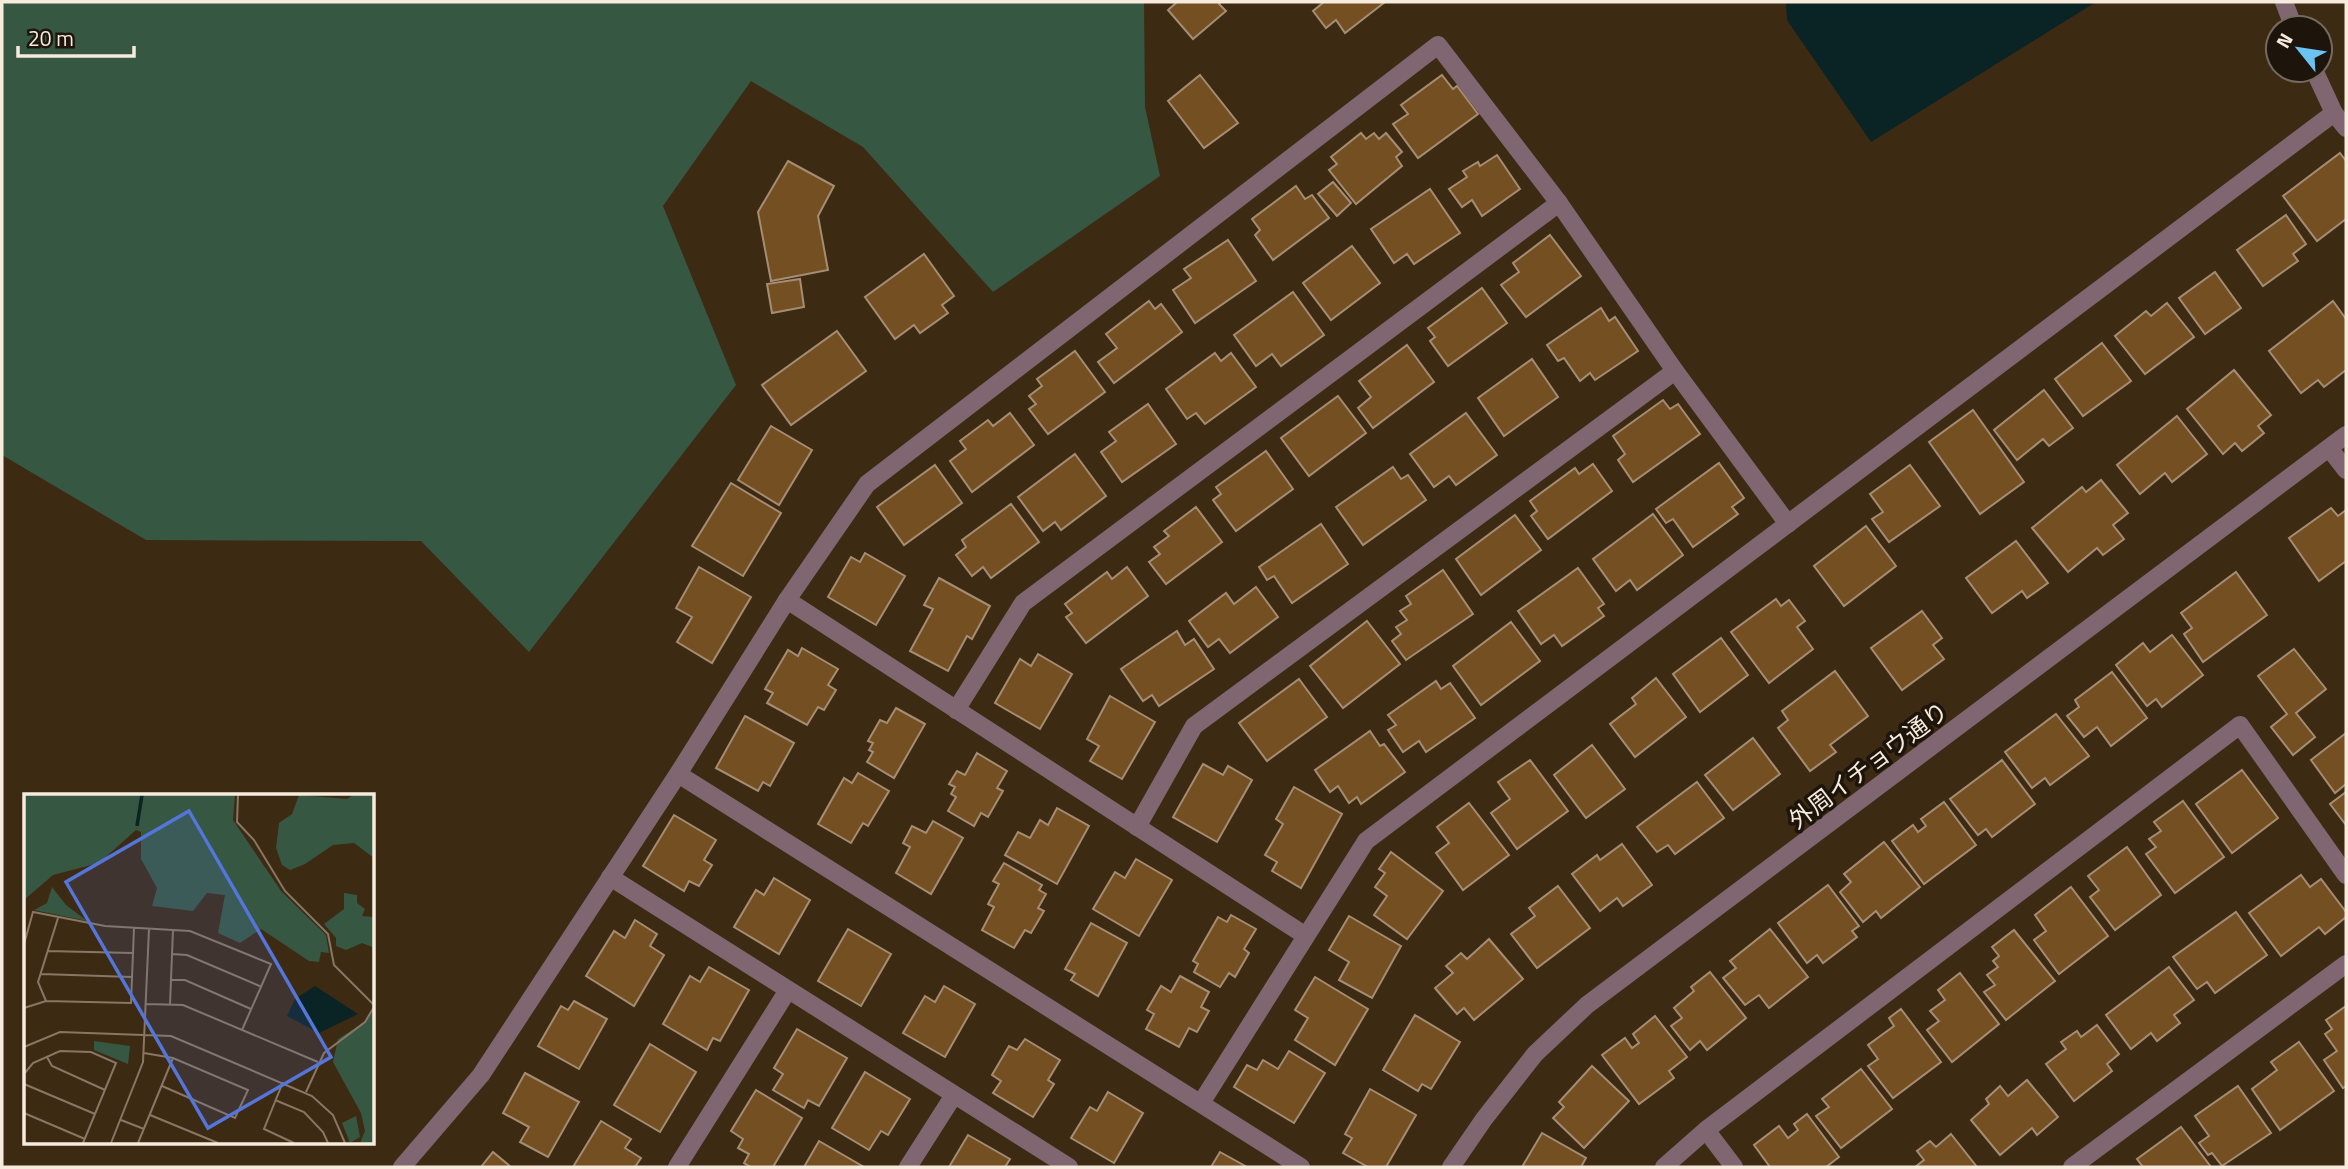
<svg xmlns="http://www.w3.org/2000/svg" width="2348" height="1169" font-family="'Titillium Web','Noto Sans JP',sans-serif">
<rect width="100%" height="100%" fill="#3d2a13"/>
<path fill="#365742" d="M2,2H1144L1145,107L1160,176L993,292L863,147L751,81L663,206L736,385L529,652L421,541L146,540L2,455Z"/>
<path fill="#0a2324" d="M1786,2H2096L1871,142L1787,20Z"/>
<g fill="#734f22" stroke="#a58d74" stroke-width="2">
<path d="M1177,2H1221L1219,4L1226,11L1193,39L1168,10Z"/>
<path d="M1324,2H1385L1345,33L1336,20L1326,28L1313,11Z"/>
<path d="M1200,75L1238,123L1204,148L1168,101Z"/>
<path d="M1442,75L1453,89L1457,86L1478,114L1418,158L1393,124L1408,114L1401,105Z"/>
<path d="M1361,133L1366,139L1374,133L1379,139L1386,133L1402,152L1396,157L1402,166L1356,204L1329,170L1337,164L1331,157Z"/>
<path d="M2340,153L2346,161V219L2317,241L2283,196Z"/>
<path d="M1497,155L1520,189L1482,216L1472,200L1462,207L1449,189L1467,177L1463,171L1478,162L1480,166Z"/>
<path d="M788,161L834,186L818,216L828,270L771,281L758,212Z"/>
<path d="M1333,182L1351,203L1337,216L1318,194Z"/>
<path d="M1296,186L1305,199L1312,195L1329,218L1273,260L1255,235L1260,230L1252,219Z"/>
<path d="M1430,189L1460,233L1414,264L1407,254L1394,263L1371,229Z"/>
<path d="M2286,215L2306,244L2293,254L2298,261L2263,286L2237,250Z"/>
<path d="M1550,235L1581,276L1526,317L1501,285L1519,272L1513,263Z"/>
<path d="M1228,240L1256,281L1195,323L1173,290L1191,278L1184,269Z"/>
<path d="M1352,246L1380,283L1331,320L1303,283Z"/>
<path d="M924,254L954,296L942,305L948,313L920,333L914,325L895,339L865,297Z"/>
<path d="M2215,272L2241,308L2205,334L2179,298Z"/>
<path d="M800,279L804,307L772,313L767,284Z"/>
<path d="M1482,288L1507,323L1448,366L1430,341L1435,337L1428,328Z"/>
<path d="M1293,292L1324,335L1281,366L1272,354L1256,366L1234,335Z"/>
<path d="M1149,301L1155,309L1161,304L1182,332L1114,383L1098,362L1117,348L1106,334Z"/>
<path d="M2333,301L2346,319V370L2324,387L2318,380L2301,393L2269,351Z"/>
<path d="M2167,303L2194,337L2145,374L2115,336L2146,311L2151,316Z"/>
<path d="M1601,308L1609,321L1615,317L1638,351L1595,380L1590,373L1580,381L1564,358L1558,361L1547,345Z"/>
<path d="M837,331L866,371L791,425L762,385Z"/>
<path d="M2102,343L2131,381L2083,416L2055,379Z"/>
<path d="M1407,345L1434,382L1373,428L1358,408L1371,397L1359,381Z"/>
<path d="M1075,351L1105,392L1048,434L1029,409L1036,404L1029,396L1042,386L1037,379Z"/>
<path d="M1215,353L1221,361L1231,353L1256,387L1205,424L1196,413L1187,419L1166,389Z"/>
<path d="M1532,359L1558,397L1504,436L1478,398Z"/>
<path d="M2234,370L2271,415L2258,426L2264,433L2242,451L2235,443L2223,454L2187,409Z"/>
<path d="M2044,390L2073,428L2049,446L2043,439L2017,460L1994,430Z"/>
<path d="M1338,396L1366,433L1309,476L1281,438Z"/>
<path d="M1663,400L1670,409L1678,404L1700,434L1633,482L1618,460L1625,454L1613,436Z"/>
<path d="M1148,404L1176,444L1122,482L1101,452L1116,441L1109,432Z"/>
<path d="M1973,410L2024,482L1980,514L1929,442Z"/>
<path d="M1010,413L1034,445L972,492L950,461L966,449L960,441L988,420L993,426Z"/>
<path d="M1466,413L1497,455L1456,485L1449,476L1434,487L1410,454Z"/>
<path d="M2177,416L2207,454L2172,482L2165,473L2140,494L2117,465Z"/>
<path d="M771,426L812,450L779,505L738,480Z"/>
<path d="M1266,451L1293,489L1236,531L1213,500L1221,494L1216,487Z"/>
<path d="M1075,454L1106,496L1061,530L1055,522L1043,531L1018,497Z"/>
<path d="M1719,463L1744,498L1732,507L1738,514L1693,547L1673,519L1666,523L1656,509Z"/>
<path d="M1593,464L1612,491L1548,539L1531,516L1537,511L1530,501L1575,468L1579,474Z"/>
<path d="M935,465L962,503L904,545L877,507Z"/>
<path d="M1910,465L1940,506L1889,542L1872,519L1883,512L1870,494Z"/>
<path d="M1393,467L1401,479L1408,475L1426,500L1363,545L1336,507Z"/>
<path d="M2101,480L2128,513L2113,525L2124,539L2103,555L2097,548L2068,572L2032,528L2082,487L2086,492Z"/>
<path d="M731,483L781,513L743,576L692,546Z"/>
<path d="M1011,504L1039,542L991,578L983,567L972,576L956,555L966,547L962,540Z"/>
<path d="M1196,507L1222,542L1166,584L1149,562L1160,554L1154,547L1169,536L1164,531Z"/>
<path d="M2331,508L2338,516L2346,510V561L2319,581L2289,538Z"/>
<path d="M1653,514L1683,555L1637,590L1630,580L1616,591L1593,559Z"/>
<path d="M1515,515L1541,550L1481,595L1456,559Z"/>
<path d="M1321,524L1348,564L1292,603L1274,576L1267,580L1259,567Z"/>
<path d="M1866,526L1896,566L1844,606L1814,566Z"/>
<path d="M2016,541L2048,583L2027,598L2022,591L1992,613L1966,578Z"/>
<path d="M865,553L905,576L876,625L828,597L851,557L860,562Z"/>
<path d="M699,567L751,597L712,663L677,642L692,617L676,608Z"/>
<path d="M1127,567L1148,596L1086,643L1066,617L1072,613L1065,604L1107,572L1112,579Z"/>
<path d="M1578,568L1604,604L1598,608L1604,616L1562,646L1554,635L1541,644L1518,611Z"/>
<path d="M1443,570L1473,614L1406,660L1392,641L1401,634L1396,627L1407,620L1400,611L1411,604L1406,596Z"/>
<path d="M2236,572L2267,615L2203,662L2184,634L2192,628L2181,613Z"/>
<path d="M939,578L990,606L972,639L967,636L948,671L910,651L933,609L924,605Z"/>
<path d="M1256,587L1278,617L1230,653L1219,639L1208,647L1189,621L1226,593L1234,604Z"/>
<path d="M1776,599L1781,606L1789,600L1805,621L1797,627L1813,649L1769,683L1731,632Z"/>
<path d="M1922,611L1942,638L1933,645L1944,659L1902,690L1871,648Z"/>
<path d="M1367,621L1400,664L1343,708L1310,666Z"/>
<path d="M1511,622L1540,661L1481,705L1453,666Z"/>
<path d="M1177,631L1185,645L1194,639L1214,669L1159,706L1152,695L1143,701L1121,669Z"/>
<path d="M2172,635L2203,675L2162,707L2156,699L2147,706L2116,665L2143,643L2150,652Z"/>
<path d="M1721,638L1748,675L1700,712L1673,674Z"/>
<path d="M802,648L838,669L828,685L836,690L824,710L818,707L807,725L767,703L773,693L765,689L788,650L798,656Z"/>
<path d="M2294,649L2326,689L2296,713L2315,737L2293,755L2271,727L2287,714L2258,676Z"/>
<path d="M1038,654L1072,674L1040,729L995,703L1020,659L1031,666Z"/>
<path d="M1835,671L1868,716L1830,745L1836,752L1810,771L1778,728L1788,720L1782,711Z"/>
<path d="M2112,672L2147,718L2111,746L2097,727L2084,737L2067,716L2079,707L2075,700Z"/>
<path d="M1656,678L1686,717L1635,757L1610,724L1636,704L1632,698Z"/>
<path d="M1299,679L1327,717L1267,761L1239,723Z"/>
<path d="M1436,681L1441,689L1450,683L1475,718L1426,752L1419,741L1403,752L1388,730L1396,725L1388,715Z"/>
<path d="M1110,696L1155,722L1122,779L1090,761L1099,746L1087,739Z"/>
<path d="M896,708L925,724L894,778L867,762L873,752L869,750L873,743L868,741L880,720L887,723Z"/>
<path d="M2056,714L2089,756L2050,785L2045,778L2032,788L2005,752Z"/>
<path d="M745,716L794,743L770,786L763,782L758,791L716,768Z"/>
<path d="M1370,731L1380,746L1384,744L1405,772L1361,804L1357,797L1349,803L1338,786L1330,792L1315,770Z"/>
<path d="M2346,733V784L2335,793L2311,760Z"/>
<path d="M1753,738L1780,774L1733,810L1705,775Z"/>
<path d="M1592,745L1625,789L1586,818L1554,775Z"/>
<path d="M977,753L1007,771L997,788L1003,791L988,817L981,813L974,826L948,811L956,797L951,794L955,787L949,784L957,771L965,775Z"/>
<path d="M1530,760L1568,811L1517,849L1491,813L1510,799L1498,782Z"/>
<path d="M2002,760L2035,804L1992,837L1986,829L1978,835L1950,799Z"/>
<path d="M1203,764L1223,775L1228,766L1252,780L1217,842L1173,817Z"/>
<path d="M2242,770L2278,818L2232,853L2196,804Z"/>
<path d="M858,773L889,791L868,826L863,823L851,843L818,824L844,778L852,783Z"/>
<path d="M1697,782L1724,818L1675,854L1668,845L1657,852L1637,827Z"/>
<path d="M1294,787L1342,814L1301,888L1272,871L1277,862L1265,855L1283,824L1276,819Z"/>
<path d="M2346,792V825L2330,804Z"/>
<path d="M2183,801L2224,857L2175,893L2146,854L2156,847L2149,839L2161,831L2154,822Z"/>
<path d="M1944,802L1976,845L1924,884L1892,841L1913,825L1918,832L1926,826L1921,819Z"/>
<path d="M1469,803L1509,855L1463,890L1436,853L1449,843L1437,827Z"/>
<path d="M1057,808L1089,826L1057,884L1005,855L1018,832L1030,838L1040,820L1048,825Z"/>
<path d="M674,815L716,840L704,860L712,865L699,886L689,881L684,891L643,866Z"/>
<path d="M933,821L963,838L931,894L896,873L910,847L903,843L912,826L926,833Z"/>
<path d="M1884,842L1920,887L1881,918L1876,911L1863,922L1840,892L1851,882L1844,874Z"/>
<path d="M1622,844L1652,885L1623,906L1617,898L1600,911L1572,874L1597,855L1600,860Z"/>
<path d="M2127,847L2161,895L2115,930L2090,897L2099,890L2088,876Z"/>
<path d="M1391,852L1443,891L1407,939L1374,915L1387,896L1375,887L1385,873L1379,869Z"/>
<path d="M1136,859L1172,880L1139,936L1093,909L1115,872L1125,878Z"/>
<path d="M1004,863L1042,885L1039,890L1046,894L1038,908L1044,911L1031,933L1025,930L1014,948L982,930L994,907L988,904L999,884L993,881Z"/>
<path d="M2301,875L2310,887L2321,879L2346,912V917L2325,934L2319,927L2281,956L2249,913Z"/>
<path d="M774,878L810,900L779,954L734,927L756,890L764,895Z"/>
<path d="M1828,885L1859,926L1852,931L1857,937L1823,963L1817,955L1807,963L1778,923Z"/>
<path d="M1558,886L1590,928L1537,968L1511,934L1535,916L1529,908Z"/>
<path d="M2071,887L2108,936L2059,974L2034,940L2046,931L2035,915Z"/>
<path d="M2236,912L2267,955L2215,993L2207,982L2197,989L2173,957Z"/>
<path d="M1231,915L1256,929L1244,949L1249,953L1235,977L1229,973L1220,987L1194,972L1198,964L1193,961L1218,917L1227,922Z"/>
<path d="M1349,916L1401,946L1372,998L1339,980L1349,962L1329,950Z"/>
<path d="M635,920L657,934L650,946L664,955L634,1006L586,976L614,931L625,938Z"/>
<path d="M1091,923L1127,943L1098,996L1071,980L1075,974L1065,969Z"/>
<path d="M848,929L891,954L861,1006L818,981Z"/>
<path d="M1770,929L1808,977L1769,1008L1759,995L1745,1005L1723,978L1736,968L1730,961Z"/>
<path d="M2014,930L2055,981L2006,1020L1984,992L1995,985L1987,975L1998,967L1993,961L1999,956L1992,947Z"/>
<path d="M1489,939L1523,979L1474,1020L1464,1008L1457,1014L1435,988L1453,973L1446,966L1461,953L1467,959Z"/>
<path d="M709,967L749,990L720,1041L713,1038L707,1050L663,1024L690,976L700,982Z"/>
<path d="M2169,967L2194,1000L2174,1015L2180,1023L2157,1041L2151,1033L2131,1049L2106,1015Z"/>
<path d="M1710,972L1746,1018L1707,1050L1700,1041L1690,1050L1671,1026L1682,1018L1674,1008L1694,991L1691,987Z"/>
<path d="M1960,973L1999,1024L1952,1062L1927,1030L1939,1021L1930,1011L1945,1000L1938,990Z"/>
<path d="M1180,976L1209,992L1201,1007L1209,1011L1197,1032L1189,1028L1179,1047L1146,1029L1154,1014L1147,1010L1161,986L1171,992Z"/>
<path d="M1315,977L1368,1009L1335,1065L1295,1040L1308,1018L1295,1010Z"/>
<path d="M944,986L975,1004L945,1057L903,1033L925,996L935,1002Z"/>
<path d="M574,1001L607,1019L579,1069L538,1046L561,1006L568,1010Z"/>
<path d="M2346,1006V1086L2343,1088L2324,1060L2337,1051L2325,1034L2332,1029L2326,1020Z"/>
<path d="M1901,1009L1941,1062L1893,1098L1868,1066L1878,1059L1868,1045L1894,1026L1889,1018Z"/>
<path d="M1415,1015L1460,1042L1431,1089L1422,1084L1418,1091L1383,1070Z"/>
<path d="M1655,1016L1687,1057L1669,1071L1674,1078L1639,1104L1602,1055L1625,1038L1632,1048L1639,1043L1633,1034Z"/>
<path d="M2097,1025L2119,1054L2107,1064L2112,1071L2074,1101L2046,1064L2066,1049L2061,1042L2077,1031L2081,1037Z"/>
<path d="M797,1029L847,1058L819,1106L808,1100L804,1108L773,1090L783,1074L774,1068Z"/>
<path d="M1025,1039L1060,1060L1048,1080L1054,1084L1033,1117L993,1093L1001,1081L992,1075L1009,1046L1017,1050Z"/>
<path d="M2299,1042L2334,1091L2280,1130L2252,1089L2277,1070L2271,1062Z"/>
<path d="M650,1044L696,1072L660,1132L614,1105Z"/>
<path d="M1289,1051L1325,1073L1294,1123L1234,1087L1247,1065L1257,1070L1263,1060L1278,1069Z"/>
<path d="M1592,1066L1629,1101L1584,1148L1553,1118L1564,1107L1559,1102Z"/>
<path d="M1861,1069L1892,1109L1841,1148L1816,1116L1829,1107L1822,1099Z"/>
<path d="M865,1072L910,1099L888,1135L881,1131L869,1150L832,1128Z"/>
<path d="M525,1073L579,1102L548,1157L520,1142L529,1127L503,1113Z"/>
<path d="M2027,1080L2058,1117L2037,1135L2032,1128L2000,1155L1971,1120L1989,1104L1986,1099L2000,1086L2008,1096Z"/>
<path d="M2238,1086L2271,1133L2222,1166L2212,1153L2208,1155L2199,1143L2209,1136L2195,1116Z"/>
<path d="M1370,1089L1416,1115L1386,1167H1368L1343,1153L1352,1138L1345,1134Z"/>
<path d="M756,1090L802,1118L773,1167H751L744,1163L749,1154L738,1148L743,1139L731,1131Z"/>
<path d="M1108,1092L1143,1113L1114,1163L1071,1138L1090,1107L1097,1111Z"/>
<path d="M1807,1114L1839,1157L1826,1167H1770L1754,1145L1779,1126L1788,1138L1798,1130L1794,1124Z"/>
<path d="M601,1121L631,1139L625,1148L641,1158L635,1167H573Z"/>
<path d="M2181,1127L2211,1167H2143L2137,1159Z"/>
<path d="M1542,1133L1586,1158L1581,1167H1522Z"/>
<path d="M1951,1134L1977,1167H1915L1924,1160L1917,1151L1930,1141L1936,1147Z"/>
<path d="M968,1135L1010,1159L1005,1167H949Z"/>
<path d="M819,1141L864,1167H804Z"/>
<path d="M493,1152L511,1167H481Z"/>
<path d="M1220,1152L1247,1167H1211Z"/>
</g>
<g fill="none" stroke-linecap="round" stroke-linejoin="round">
<g stroke="#7f6671" stroke-width="18">
<path d="M2284,2L2294,28"/>
<path d="M2314,70L2334,113L2346,128"/>
<path d="M2329,448L2346,470"/>
<path d="M787,600L1306,936"/>
<path d="M956,710L1023,603L1559,203"/>
<path d="M1137,827L1194,726L1675,371"/>
<path d="M610,877L1069,1167"/>
<path d="M1201,1103L1366,841L2334,113"/>
<path d="M1706,1130L1734,1167"/>
<path d="M402,1167L481,1075L678,774L787,600L867,484L1438,45L1559,203L1675,371L1788,524"/>
<path d="M677,1167L788,990"/>
<path d="M908,1167L954,1095"/>
<path d="M1664,1167L1706,1130L2240,725L2346,875"/>
<path d="M2072,1167L2346,964"/>
</g>
<g stroke="#7f6671" stroke-width="18">
<path d="M678,774L1301,1167"/>
<path d="M1451,1167L1484,1119L1535,1054L1587,1005L2346,435"/>
</g>
</g>
<g text-anchor="middle" dominant-baseline="central" stroke-width="7" stroke-linejoin="round" paint-order="stroke">
<g font-size="24" fill="#f7ebdd" stroke="#1d140b">
<text transform="translate(1868 765) rotate(-37)">外周イチョウ通り</text>
</g>
</g>
<g transform="translate(24 794)">
<rect width="350" height="350" fill="#3d2a13"/>
<path d="M0,1H211L209,26L257,97L302,141L305,159L297,158L295,168L285,167L237,135L216,149L194,139L201,101L183,99L169,117L128,112L133,94L117,65V38L112,36L75,69L29,81L0,106ZM275,1L323,5L329,1H350V64L330,49L309,51L281,70L266,76L258,71L252,54L255,29L268,20ZM28,93L42,111L63,127L10,116L23,109ZM320,99L333,101V109L341,115L338,122L350,123V176L348,153L338,149L322,156L312,152V144L300,130L320,115ZM350,213V349H336L341,337L337,319L309,268L314,245L341,228ZM70,247L106,252L104,270L70,256ZM332,322L336,343L326,349L318,329Z" fill="#365742"/>
<path d="M291,192L334,220L295,239L263,222L271,205Z" fill="#0a2324"/>
<path fill="none" stroke="#0a2324" stroke-width="3.5" d="M113,32L118,1"/>
<path fill="none" stroke="#877764" stroke-width="2" d="M214,1L213,28L230,46L261,97L304,140L310,171L350,211M0,150L9,118L81,132L166,137L247,170L218,236M23,157L109,159M148,160L163,161L238,193M17,180L108,183M147,186H161L227,215M22,207L14,188L34,124M122,210L159,211L294,268M146,210L149,136M0,214L22,207L107,209L110,134M0,253L36,238L147,242L288,302L309,321L321,349M120,259L149,264L224,296L211,324L138,292M23,263L28,272L81,296M0,280L9,269L36,257L67,258L92,269L59,349M259,288L240,335L270,349M0,290L71,320M282,298L300,259L341,228L350,213M251,306L280,318L299,338L304,349M0,319L61,345M126,321L194,349M97,326L120,335M87,349L119,268L125,135M114,349L149,264"/>
<path fill="#5475d9" fill-opacity="0.15" stroke="#5475d9" stroke-width="3.5" d="M165,17L307,263L184,334L42,88Z"/>
<rect width="350" height="350" fill="none" stroke="#f7ebdd" stroke-width="3.5"/>
</g>
<rect width="2348" height="1169" fill="none" stroke="#f7ebdd" stroke-width="7"/>
<g transform="translate(2299 49) rotate(300)"><circle r="33" fill="#1d140b" stroke="#746a5f" stroke-width="2"/>
<path d="M0-5L12 26L0 18L-12 26Z" fill="#6ac3f1"/>
<text y="-10" font-size="19" font-weight="bold" text-anchor="middle" fill="#f7ebdd">N</text>
</g>
<path d="M18 46v10h116v-10" fill="none" stroke="#f7ebdd" stroke-width="3.5"/>
<text x="28" y="46" font-size="21" fill="#f7ebdd" stroke="#1d140b" stroke-width="5" paint-order="stroke">20 m</text>
</svg>
